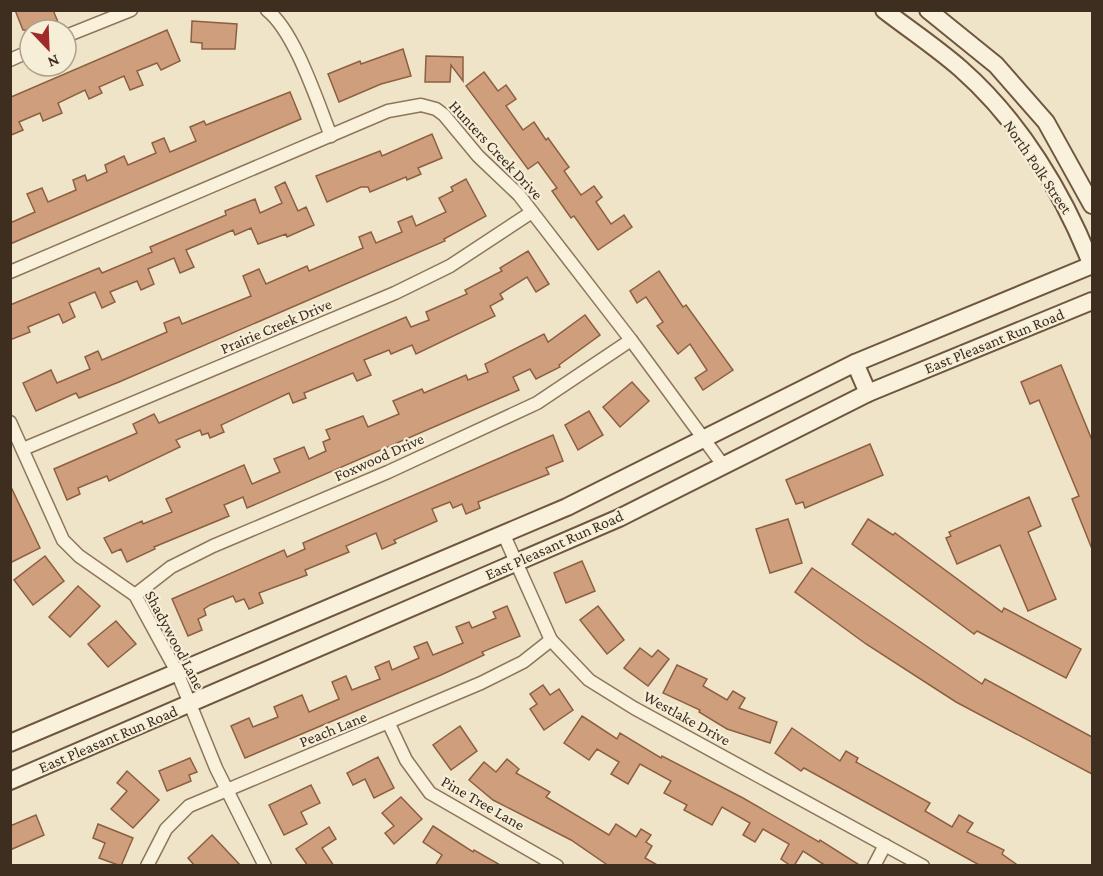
<svg xmlns="http://www.w3.org/2000/svg" width="1103" height="876" font-family="'Crimson Pro',serif">
<rect width="100%" height="100%" fill="#f0e4c8"/>
<g fill="#cf9f7d" stroke="#8d5f41" stroke-width="1.5">
<path d="M15,10H53L58,22L38,30H23Z"/>
<path d="M192,21L237,24L235,49H202V43L191,42Z"/>
<path d="M167,30L180,61L161,70L157,63L137,71L143,85L130,90L124,76L99,87L102,93L89,99L85,90L58,103L62,113L43,121L40,113L19,122L23,130L11,135V97Z"/>
<path d="M403,49L411,76L381,84L339,102L328,74L360,61L361,64Z"/>
<path d="M426,56L463,57V81L451,65L450,82H425Z"/>
<path d="M484,72L498,91L506,85L516,99L506,106L523,130L534,122L546,140L548,138L569,167L564,171L581,195L594,186L602,197L596,202L611,224L624,215L632,227L598,250L574,216L571,218L552,191L557,188L538,162L528,169L466,86Z"/>
<path d="M290,92L301,119L10,244V223L35,212L27,194L42,188L48,202L76,190L73,180L85,175L87,181L107,172L105,165L124,156L128,165L156,153L152,143L164,138L170,152L196,141L190,127L204,121L206,125Z"/>
<path d="M432,134L442,158L418,168L421,174L407,180L406,177L370,192L368,187H361L327,202L316,176L380,151L382,156Z"/>
<path d="M466,179L486,216L444,239L445,241L119,382L79,398L76,393L36,411L23,383L51,370L57,383L90,369L85,357L98,351L102,360L167,332L164,323L179,317L182,324L251,296L243,276L259,269L266,284L307,266L309,271L363,248L359,237L371,232L376,243L402,232L398,222L412,216L416,226L446,212L439,198L453,191L451,187Z"/>
<path d="M285,182L298,211L306,207L314,225L287,237L286,234L258,244L251,228L235,235L233,230L186,250L194,267L180,273L174,258L148,269L154,284L141,290L137,281L110,292L115,302L102,308L95,292L69,303L75,317L63,323L59,314L28,327L30,332L10,340V305L99,268L102,273L152,252L150,247L226,215L225,211L255,199L260,213L282,203L275,187Z"/>
<path d="M528,251L549,284L536,292L527,277L500,294L503,299L490,306L495,316L416,354L412,345L391,354L389,350L364,360L371,375L357,381L353,373L304,393L306,398L293,403L289,393L221,425L224,432L210,438L208,433L202,435L200,430L176,440L180,447L109,481L107,476L78,488L80,494L67,500L54,469L137,433L133,424L154,414L159,423L406,317L411,327L429,320L426,312L467,294L465,290L502,271L500,268Z"/>
<path d="M659,271L683,307L686,305L733,370L703,390L695,378L707,370L690,344L678,354L657,326L663,322L646,297L637,303L630,291Z"/>
<path d="M585,315L600,335L559,365L560,367L536,379L530,369L513,377L519,390L247,508L243,497L224,505L229,516L154,547L155,549L127,562L121,549L112,553L104,538L142,521L143,524L172,512L166,499L244,465L252,484L280,472L274,459L304,447L309,459L326,451L323,442L330,439L326,430L363,416L368,427L399,414L393,401L422,389L424,393L466,375L468,380L488,372L485,364L544,334L548,342Z"/>
<path d="M1061,365L1092,440V549L1072,499L1079,496L1039,400L1030,404L1021,382Z"/>
<path d="M632,382L649,401L620,427L603,407Z"/>
<path d="M589,411L603,435L578,450L565,425Z"/>
<path d="M553,435L563,461L546,468L549,474L478,502L480,508L466,514L462,504L453,508L450,502L432,509L437,521L394,540L396,543L382,549L376,533L346,546L349,552L305,570L307,575L259,593L263,603L249,609L244,599L236,602L233,596L210,605L204,609L206,615L198,619L202,630L188,636L172,599L284,550L287,557L305,549L303,543Z"/>
<path d="M870,444L883,475L805,508L803,502L796,504L786,480Z"/>
<path d="M11,487L40,548L10,563V519Z"/>
<path d="M1029,497L1041,526L1028,532L1056,599L1028,611L1000,545L957,564L946,538L951,536L949,532Z"/>
<path d="M788,519L802,563L770,573L756,529Z"/>
<path d="M868,519L893,535L895,533L1002,612L1004,608L1081,649L1066,678L977,631L974,634L852,544Z"/>
<path d="M45,556L64,581L33,605L14,580Z"/>
<path d="M582,561L595,591L566,603L554,573Z"/>
<path d="M812,568L982,684L985,679L1092,737V774L956,702L866,644L795,592Z"/>
<path d="M78,586L100,606L70,637L49,617Z"/>
<path d="M507,606L520,636L482,652L484,655L441,675L245,758L231,726L249,718L253,727L278,717L274,707L302,695L309,712L339,699L332,682L346,676L352,690L380,679L375,667L389,661L392,670L419,658L414,647L427,642L433,655L463,643L456,627L469,622L472,628L496,618L493,612Z"/>
<path d="M598,606L624,640L607,654L580,620Z"/>
<path d="M116,621L136,644L108,667L88,644Z"/>
<path d="M640,648L652,657L658,650L669,659L648,686L624,668Z"/>
<path d="M677,665L707,679L703,686L727,700L733,691L745,698L739,708L777,722L770,743L727,729L699,712L700,710L663,693Z"/>
<path d="M543,685L550,695L559,689L573,710L544,730L530,709L537,704L530,694Z"/>
<path d="M582,716L617,739L620,733L661,758L662,756L743,798L819,842L820,840L861,866H826L803,851L794,866H791L781,859L789,844L763,829L755,842L743,835L750,823L722,807L712,825L684,810L687,805L664,793L671,781L640,764L628,784L611,774L619,762L597,749L589,760L564,743Z"/>
<path d="M460,726L477,751L451,770L433,745Z"/>
<path d="M792,728L840,761L846,751L858,758L856,762L930,803L925,811L952,827L959,815L973,823L967,832L1004,850L1002,854L1019,866H981L804,768L801,771L775,753Z"/>
<path d="M378,757L394,788L374,798L365,779L353,785L347,773Z"/>
<path d="M190,758L197,772L189,775L191,781L167,791L159,771Z"/>
<path d="M507,759L519,769L516,773L550,792L546,797L609,835L616,824L636,837L641,829L651,835L646,842L652,846L645,858L659,866H609L571,840L493,800L469,780L484,762L496,772Z"/>
<path d="M127,771L159,800L133,828L111,809L127,791L117,783Z"/>
<path d="M311,785L320,803L301,812L307,824L284,835L269,805Z"/>
<path d="M401,797L422,819L394,844L385,833L394,826L382,813Z"/>
<path d="M36,815L44,835L10,850V826Z"/>
<path d="M98,824L133,838L121,866L99,858L105,843L93,838Z"/>
<path d="M433,826L473,852L474,850L502,866H435L442,855L423,842Z"/>
<path d="M329,827L336,839L322,848L334,866H308L296,849Z"/>
<path d="M212,835L241,866H195L188,858Z"/>
</g>
<g fill="none" stroke-linecap="round" stroke-linejoin="round">
<defs>
<g id="minor">
<path d="M267,10C295,32 317,101 331,136"/>
<path d="M66,36L131,10"/>
<path d="M10,60L30,51"/>
<path d="M10,272L388,111L421,105L436,109L444,115L478,156L519,195L631,340L723,465"/>
<path d="M10,422L63,540L79,556L135,595L177,672L216,768L265,866"/>
<path d="M23,449L395,293L450,266L532,212"/>
<path d="M503,533L551,640L589,680L634,708L923,866"/>
<path d="M135,595L171,567L213,546L388,472L537,403L631,340"/>
<path d="M389,724L406,760L430,793L557,866"/>
<path d="M147,866L166,829L189,806L481,683L523,662L551,640"/>
<path d="M874,866L885,845"/>
</g>
<g id="secondary">
<path d="M884,10C910,30 937,48 961,69C1020,121 1064,194 1092,266"/>
<path d="M928,10L996,65L1046,122L1092,205"/>
<path d="M855,363L868,393"/>
<path d="M10,743L567,507L855,363L1092,265"/>
<path d="M10,781L619,518L868,393L1092,301"/>
</g>
</defs>
<use href="#minor" stroke="#8d765c" stroke-width="15"/>
<use href="#secondary" stroke="#6f573f" stroke-width="20"/>
<use href="#minor" stroke="#faf1dc" stroke-width="12"/>
<use href="#secondary" stroke="#faf1dc" stroke-width="16"/>
</g>
<g text-anchor="middle" dominant-baseline="central" stroke-width="4.5" stroke-linejoin="round" paint-order="stroke">
<g font-size="16" fill="#3d2e20" stroke="#f7eed8">
<text transform="translate(496 150) rotate(47)">Hunters Creek Drive</text>
<text transform="translate(1038 167) rotate(56)">North Polk Street</text>
<text transform="translate(276 326) rotate(-23)">Prairie Creek Drive</text>
<text transform="translate(994 341) rotate(-22)">East Pleasant Run Road</text>
<text transform="translate(379 457) rotate(-24)">Foxwood Drive</text>
<text transform="translate(554 545) rotate(-24)">East Pleasant Run Road</text>
<text transform="translate(175 640) rotate(62)">Shadywood Lane</text>
<text transform="translate(687 718) rotate(29)">Westlake Drive</text>
<text transform="translate(333 729) rotate(-22)">Peach Lane</text>
<text transform="translate(108 739) rotate(-23)">East Pleasant Run Road</text>
<text transform="translate(483 803) rotate(30)">Pine Tree Lane</text>
</g>
</g>
<rect width="1103" height="876" fill="none" stroke="#3d2e20" stroke-width="24"/>
<g transform="translate(48 48) rotate(157)"><circle r="28" fill="#f7eed8" stroke="#ada18e" stroke-width="1.5"/>
<path d="M0-4.5L10 22L0 15L-10 22Z" fill="#9e2a2b"/>
<text y="-9" font-size="16" font-weight="bold" text-anchor="middle" fill="#3d2e20">N</text>
</g>
</svg>
